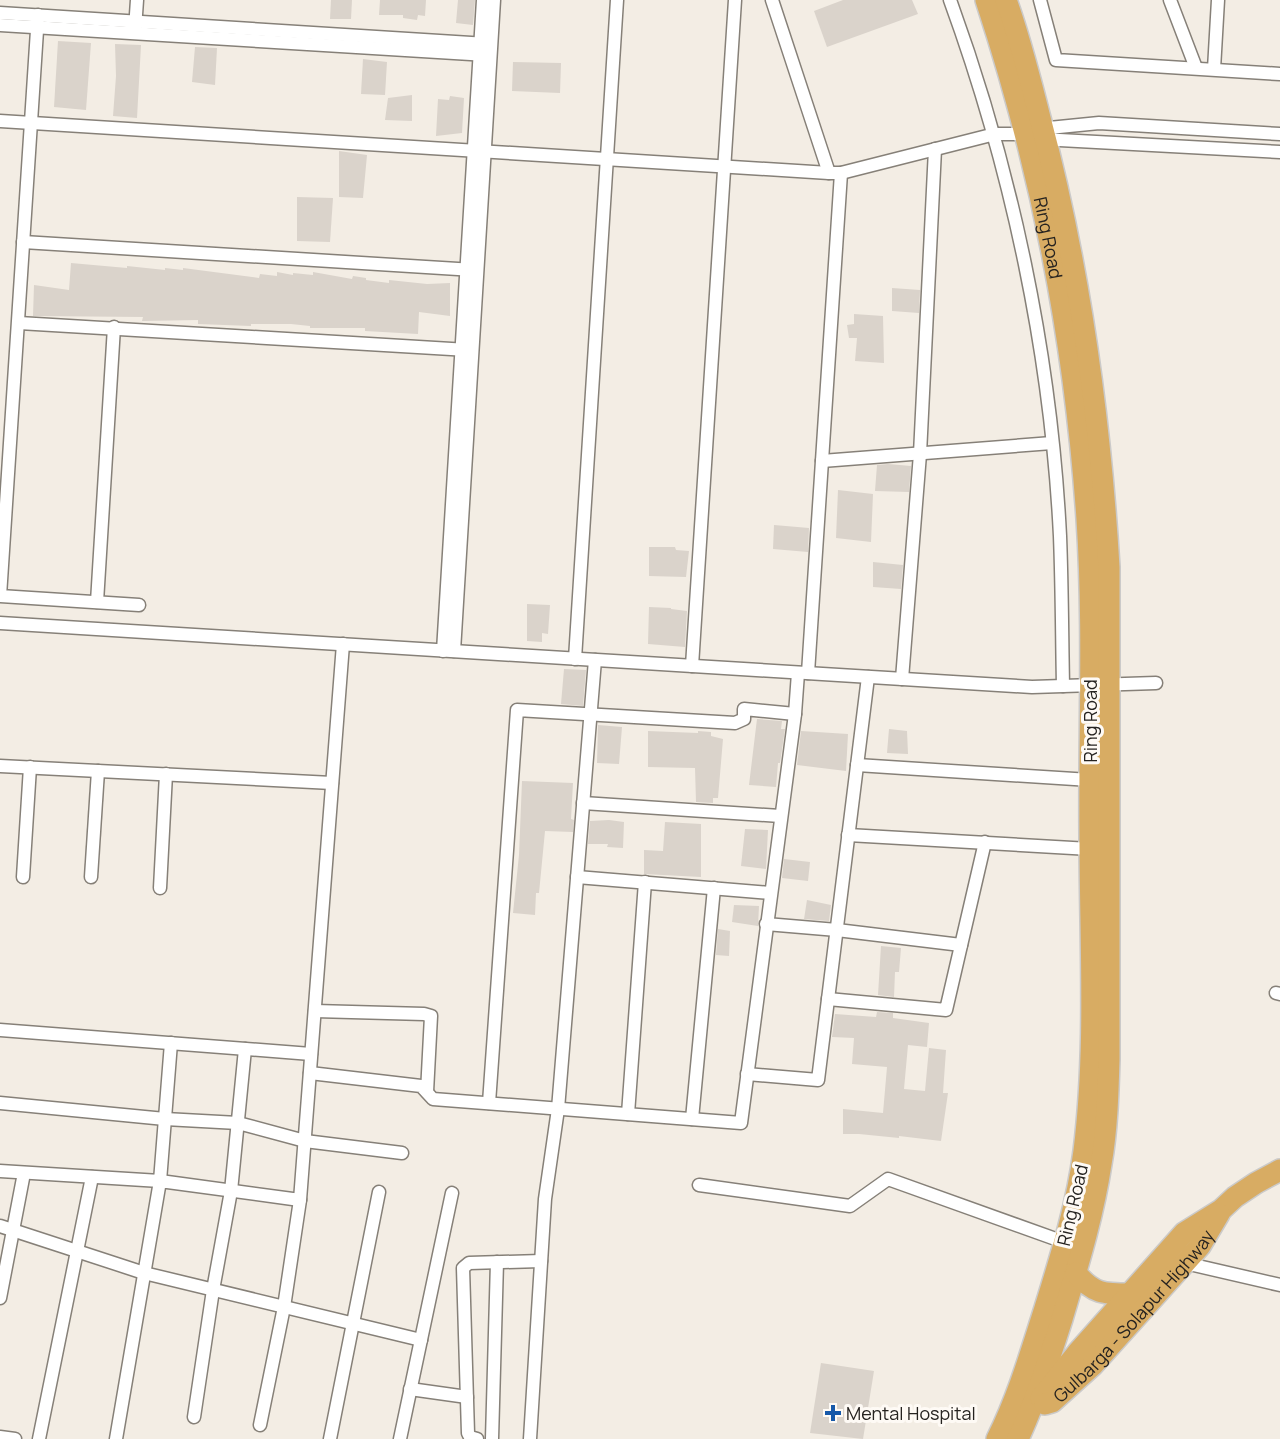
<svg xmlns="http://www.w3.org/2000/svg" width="1280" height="1439" font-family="Manrope,sans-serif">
<rect width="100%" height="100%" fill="#f3ede4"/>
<g fill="#dad3cb">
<path d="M331,0H352L351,19H330Z"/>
<path d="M380,0H426L425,16L418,15L417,20L403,18V15H379Z"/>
<path d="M458,0H475L473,25L456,23Z"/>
<path d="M843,0H912L918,14L827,47L814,11Z"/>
<path d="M58,41L91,43L86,110L54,107Z"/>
<path d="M115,44L141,45L137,118L113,116L116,76Z"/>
<path d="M195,47L217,48L215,85L192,82Z"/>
<path d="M363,59L387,62L385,95L361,94Z"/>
<path d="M513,62L561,63L560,93L512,91Z"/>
<path d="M412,95V121L385,120L388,98Z"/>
<path d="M450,96L464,98L462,133L436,136L438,99L449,100Z"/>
<path d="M339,151L367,155L363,198L339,197Z"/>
<path d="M297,197L333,198L330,242L297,241Z"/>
<path d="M71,263L127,268V266L165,270V268L183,270V268L259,278L260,274L277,276V272L293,275V273L313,275V272L352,279L353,276L366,278V280L389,283V280L427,284L450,283V316L419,312L418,334L365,331V328H310V326L291,324H251V326L198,324V320L142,321L143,317L33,316L34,285L69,290Z"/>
<path d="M892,288L920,290L919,313L892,311Z"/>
<path d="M854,314L883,316L884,363L855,361L857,338H849L847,325L854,324Z"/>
<path d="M888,464L911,466L909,492L875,491L877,465Z"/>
<path d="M838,490L873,494L871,542L836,538Z"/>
<path d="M774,525L809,528L808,552L773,549Z"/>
<path d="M649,547H675L676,550L689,551L686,577L649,576Z"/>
<path d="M873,562L903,565L901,589L873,587Z"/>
<path d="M527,604L550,605L548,634L542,633V642L527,641Z"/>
<path d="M649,607L671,608V609L687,611L685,647L648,644Z"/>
<path d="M564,669L586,670L583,706L561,704Z"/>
<path d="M757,719L782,721L781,729H785L780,763H778L776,787L749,785Z"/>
<path d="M598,725L622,727L619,764L597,763Z"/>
<path d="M889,729L907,731L908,754L887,753Z"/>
<path d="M648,731L698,733V731L711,732V736L723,739L718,798H713V803L696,802L695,768L648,767Z"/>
<path d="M801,731L848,734L846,771L797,765Z"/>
<path d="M522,781L573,783L571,819L574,820L573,832L545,831L539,893H536L535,915L513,913L519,855Z"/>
<path d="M609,820L624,822L623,848L607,847L608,844H588L590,821Z"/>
<path d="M665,822L701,824V877L644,874V850L663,851Z"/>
<path d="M745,829L768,830L766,869L741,866Z"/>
<path d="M784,859L810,862L808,881L782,878Z"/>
<path d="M807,900L831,905L829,921L804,919Z"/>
<path d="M734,905L759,906L758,926L732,922Z"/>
<path d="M718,929L730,931L729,956L716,955Z"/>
<path d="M881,946L901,948L899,972H895L894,997L878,995Z"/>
<path d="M877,1012L893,1013V1018L929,1023L927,1047L908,1045L904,1089L925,1091L929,1048L946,1050L943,1093H948L941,1141L899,1136V1138L859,1134H843V1109L883,1113L887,1067L852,1064L854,1038L832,1037L835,1014L876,1017Z"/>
<path d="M821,1363L874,1371L863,1439L810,1433Z"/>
</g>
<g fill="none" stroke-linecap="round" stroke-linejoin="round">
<defs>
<g id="minor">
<path d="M772,0L829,173"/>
<path d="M950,0C1012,170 1051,355 1060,536C1062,586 1062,636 1063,686"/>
<path d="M1040,0L1056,60L1280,74"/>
<path d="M1170,0L1196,68"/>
<path d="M0,13L487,44"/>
<path d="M38,15L0,596L139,605"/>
<path d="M0,25L487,55"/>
<path d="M135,29L137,0"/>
<path d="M1214,69L1218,0"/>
<path d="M0,121L829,173H841L995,134H1025"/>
<path d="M1039,129L1099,123L1280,134"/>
<path d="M1041,139L1280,152"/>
<path d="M23,242L474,270"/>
<path d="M19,323L468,350"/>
<path d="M822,461L1052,443"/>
<path d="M97,602L114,327"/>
<path d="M0,623L1032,687L1156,683"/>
<path d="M443,651L483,0"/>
<path d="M454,651L494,0"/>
<path d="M575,659L617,0"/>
<path d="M692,666L735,0"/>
<path d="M808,673L841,173"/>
<path d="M902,679L920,454L935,149"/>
<path d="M857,765L1090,780"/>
<path d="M0,766L332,783"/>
<path d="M583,803L780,816"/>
<path d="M848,835L1090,849"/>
<path d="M23,877L30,767"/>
<path d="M91,877L98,771"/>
<path d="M577,877L770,893"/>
<path d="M160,888L166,774"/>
<path d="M766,924L837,930L961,945"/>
<path d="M1276,993L1280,994"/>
<path d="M828,999L946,1010L985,842"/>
<path d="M315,1011L424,1014L431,1016L427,1092"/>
<path d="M0,1030L311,1054"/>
<path d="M310,1073L421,1086L433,1099L741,1123L795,714L798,673"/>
<path d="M747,1074L818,1080L868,677"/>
<path d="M0,1103L165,1119L238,1123L305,1141L402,1153"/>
<path d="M489,1103L517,710L735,723L744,719V709L795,714"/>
<path d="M628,1114L645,882"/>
<path d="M692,1119L714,888"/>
<path d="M0,1171L160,1181L171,1043"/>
<path d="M699,1185L850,1206L888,1179L1064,1242"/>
<path d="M0,1226L144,1273L421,1340"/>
<path d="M1185,1263L1280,1285"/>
<path d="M0,1298L24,1173"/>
<path d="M410,1389L467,1397"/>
<path d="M194,1417L213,1290L231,1191L245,1049"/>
<path d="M260,1425L284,1307L300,1200"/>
<path d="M0,1437L15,1439"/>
<path d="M39,1439L92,1177"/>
<path d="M116,1439L160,1181L300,1200L343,644"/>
<path d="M330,1439L379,1192"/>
<path d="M400,1439L452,1193"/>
<path d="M477,1439L470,1437L468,1433L463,1268L469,1263L541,1261"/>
<path d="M492,1439L497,1262"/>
<path d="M530,1439L545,1199L558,1109L595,660"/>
</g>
<g id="trunk">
<path id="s1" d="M986,0C1041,167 1075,343 1087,519C1094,624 1089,730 1090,835C1090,939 1097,1047 1084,1151C1077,1205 1061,1256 1045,1308C1031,1352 1018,1397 997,1439"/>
<path d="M1006,0C1020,38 1030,79 1040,118C1079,264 1100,415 1109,567V1059C1108,1094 1107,1130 1101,1164C1093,1217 1077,1268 1062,1319C1049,1360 1036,1400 1018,1439"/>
<path d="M1076,1273C1093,1294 1104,1294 1130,1294"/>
<path d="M1041,1398L1078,1352L1184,1233L1221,1210L1235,1197L1256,1183L1280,1170"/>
<path id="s2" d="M1045,1404L1052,1402L1093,1365L1200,1246L1219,1214"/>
</g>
</defs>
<use href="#minor" stroke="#868078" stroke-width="15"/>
<use href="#trunk" stroke="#cbcac9" stroke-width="24"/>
<use href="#minor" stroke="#fff" stroke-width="12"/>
<use href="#trunk" stroke="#d8ac63" stroke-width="21"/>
</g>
<path fill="#1658a9" stroke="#fefaf5" stroke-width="2" d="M830 1404h6v6h6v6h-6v6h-6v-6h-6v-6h6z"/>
<g text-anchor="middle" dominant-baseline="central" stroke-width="6" stroke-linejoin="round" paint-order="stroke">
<g font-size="18" fill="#262320" stroke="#fefaf5">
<text stroke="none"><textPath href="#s1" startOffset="246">Ring Road</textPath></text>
<text transform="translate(1090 721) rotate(-90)">Ring Road</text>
<text transform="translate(1072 1205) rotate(-77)">Ring Road</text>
<text stroke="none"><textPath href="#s2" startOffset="126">Gulbarga - Solapur Highway</textPath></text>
</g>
<g font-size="18" fill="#262320" stroke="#fefaf5" text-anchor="start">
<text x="846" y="1413">Mental Hospital</text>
</g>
</g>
</svg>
